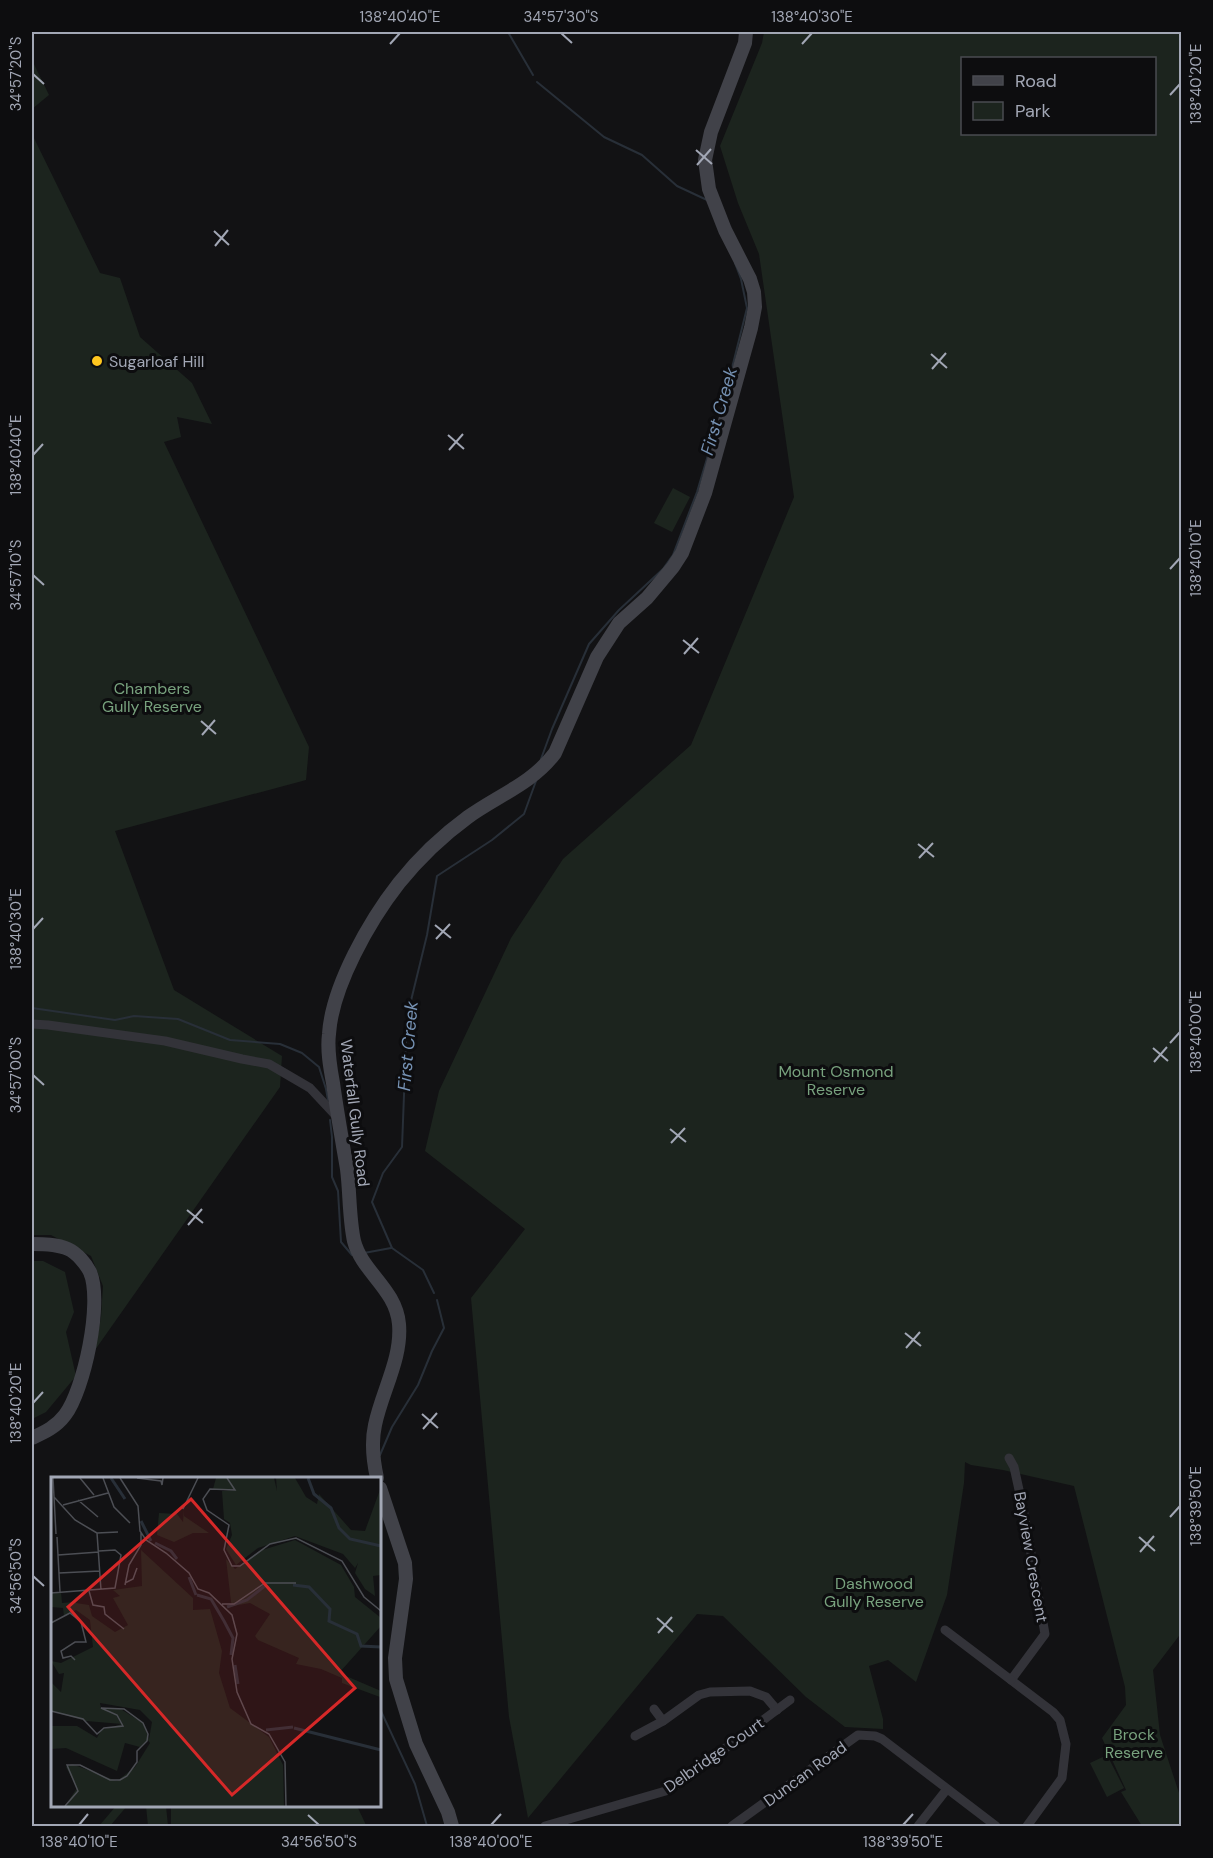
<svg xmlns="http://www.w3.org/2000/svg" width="1213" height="1858" font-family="'DM Sans',sans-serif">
<rect width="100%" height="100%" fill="#121214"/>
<g fill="#1c241e" fill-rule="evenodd">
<path d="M764,32H1181L1182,1632L1153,1670L1160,1735L1181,1799V1826H1142L1121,1792L1126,1790L1102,1738L1126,1705L1125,1687L1074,1486L1003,1470L971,1465L965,1462L964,1483L947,1595L916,1682L888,1660L869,1666L883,1719V1729L845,1727L806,1697L723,1616L697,1614L528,1818L509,1717L471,1298L525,1229L425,1151L439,1091L511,938L563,859L691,745L794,497L759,254L738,203L720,146L762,43ZM962,58H1154V134H962Z"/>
<path d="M32,60L49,95L32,109Z"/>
<path d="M32,134L100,273L120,278L140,337L192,383L212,424L177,417L181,437L164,442L309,747L306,780L115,831L174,990L282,1056L280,1087L95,1350L101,1317L103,1286L91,1256L51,1235H32Z"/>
<path d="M673,488L690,497L672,532L654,523Z"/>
<path d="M32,1261H43L65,1272L74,1312L66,1332L76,1376L46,1412L32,1419Z"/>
<path d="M1107,1755L1124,1788L1107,1797L1090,1763Z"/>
<path d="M116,1806H127L110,1826H99Z"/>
<path d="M146,1806H166L168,1826H148Z"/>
<path d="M171,1806H357L366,1825L171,1826Z"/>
</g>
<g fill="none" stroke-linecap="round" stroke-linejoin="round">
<g stroke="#282f38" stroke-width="2">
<path d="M508,32L533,75"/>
<path d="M537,82L604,137L642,155L677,186L707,200"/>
<path d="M722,408L747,308L741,279L735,263"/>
<path d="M541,759L552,729L589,644L619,610L663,569L673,555L697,492L717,425"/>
<path d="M32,1008L115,1020L134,1016L178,1019L230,1040L280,1044L302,1053L319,1067L326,1089L328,1100"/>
<path d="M330,1120L332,1137V1177L338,1191L341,1242L352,1255"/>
<path d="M364,1253L391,1248"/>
<path d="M434,1293L423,1270L392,1248L372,1202L383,1173L402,1147L407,1017L427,935L437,876L492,840L524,814L536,781"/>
<path d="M380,1455L392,1427L418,1385L432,1351L444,1328L437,1300"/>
<path d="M380,1709L415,1784L427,1826"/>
</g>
<g stroke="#333339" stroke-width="9">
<path d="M32,1024L48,1025L165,1041L242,1059L269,1064L310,1088L338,1118"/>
<path d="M1009,1458L1014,1467L1023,1508L1045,1634L1011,1680L1053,1712L1060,1720L1066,1744L1062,1778L1027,1826"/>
<path d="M945,1630L1011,1680"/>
<path d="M654,1709L663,1721"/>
<path d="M635,1736L663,1721L699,1695L710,1692L750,1691L766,1697L777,1710"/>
<path d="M545,1826L669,1790L790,1700"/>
<path d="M732,1826L858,1735L875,1736L882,1739L996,1826"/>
<path d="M918,1826L947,1789"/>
</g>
<g stroke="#414249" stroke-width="14">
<path d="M32,1244C43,1244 57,1244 68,1249C77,1253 86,1264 90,1272C103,1302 84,1390 65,1415C56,1427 45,1432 32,1438"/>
<path d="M377,1478C373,1460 371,1443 375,1425C382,1391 402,1359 399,1324C396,1289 362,1272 354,1241C349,1218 350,1192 347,1169C342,1140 337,1112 333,1083C330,1067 327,1050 329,1034C332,986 370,920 399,883C419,858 442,836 468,817C497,796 533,783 555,753L597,657L619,623L647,598L673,567L682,553L705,493L751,328L755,307L754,292L750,279L725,230L709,189L705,160L711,132L745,43L746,32"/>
<path d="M380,1488L405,1563L406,1579L395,1658L396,1679L416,1744L448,1812L452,1826"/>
</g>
</g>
<path fill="none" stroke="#a2a7b5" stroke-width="2" d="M561,33L572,43M390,44L400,33M802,44L812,33M33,74L44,84M1170,95L1180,84M696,150L712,164M697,165L711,149M214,231L229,245M215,246L228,230M931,354L947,368M932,369L946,353M448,435L464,449M449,450L463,434M33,455L43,444M1170,569L1180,558M33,575L44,585M683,640L699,653M684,654L698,638M201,721L216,734M202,735L215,720M918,844L934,857M919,858L933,843M435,925L451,938M33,929L43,918M436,939L450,924M1170,1043L1180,1032M1153,1048L1168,1061M1154,1062L1167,1047M33,1075L44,1085M670,1129L686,1142M671,1143L685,1128M187,1210L203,1223M188,1225L202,1209M905,1333L921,1346M906,1348L920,1332M33,1403L43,1392M422,1414L438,1428M423,1429L437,1413M1170,1517L1180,1506M1139,1537L1155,1551M1140,1552L1154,1536M33,1576L44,1586M657,1618L673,1632M658,1633L672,1617M308,1815L319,1825M79,1825L88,1814M491,1825L501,1814M903,1825L913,1814"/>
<circle fill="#ffc71f" stroke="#0d0d0f" stroke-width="2" cx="97" cy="361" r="6"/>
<g text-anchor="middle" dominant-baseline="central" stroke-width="6" stroke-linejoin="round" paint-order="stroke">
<g font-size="16" fill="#a2a7b5" stroke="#0d0d0f" text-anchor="start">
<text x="109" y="361">Sugarloaf Hill</text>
</g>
<g font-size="16" fill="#78a27e" stroke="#0d0d0f">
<text x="152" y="688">Chambers<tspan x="152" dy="18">Gully Reserve</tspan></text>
<text x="836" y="1071">Mount Osmond<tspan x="836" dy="18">Reserve</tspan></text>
<text x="874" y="1583">Dashwood<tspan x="874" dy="18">Gully Reserve</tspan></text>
<text x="1134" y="1734">Brock<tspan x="1134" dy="18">Reserve</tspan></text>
</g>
<g font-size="16" fill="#a2a7b5" stroke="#0d0d0f">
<text transform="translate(355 1113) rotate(83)">Waterfall Gully Road</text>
<text transform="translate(1031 1557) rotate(80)">Bayview Crescent</text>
<text transform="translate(714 1755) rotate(-35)">Delbridge Court</text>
<text transform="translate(805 1774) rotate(-36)">Duncan Road</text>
</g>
<g font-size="18" font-style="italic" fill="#7692b4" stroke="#0d0d0f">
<text transform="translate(719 411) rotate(-74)">First Creek</text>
<text transform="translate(408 1046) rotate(-85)">First Creek</text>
</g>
</g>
<g transform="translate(51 1477)">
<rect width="330" height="330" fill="#121214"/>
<path d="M165,1H223L226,14L225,1H244L255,20L266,27L268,17L300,53L314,54L330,10V98L322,99L324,119L314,112L304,96L307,86L304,91L292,77L244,59L207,71L185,88L175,72L181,58L179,46L173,42L171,14H183L162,12ZM133,32V39L158,56H142L123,65L106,58L108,36L126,37L132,45ZM244,63L290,88L303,110L304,120L330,141V149L288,196L330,214L329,220L291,206V201L270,192L245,187L248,181L207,163L204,159L219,137L199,126L182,129L180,125L175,82L184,92L208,74ZM90,73L142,121V133L159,132L171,174L168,196L179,231L218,260L232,288L233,329H14L26,311L15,290L21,287L66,304L84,290L99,266L97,263L89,270L74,266L66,294L15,271L0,272V249H26L46,261L50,253L71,247L35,244L0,234V205L10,215L13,196L8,197L0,184L10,186L42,170L39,143L25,133L13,139L12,131L0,130V116L10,115L11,126L23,125L25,120V126L38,128L41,139L64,155L77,148L62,121L69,119L62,113L91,109ZM49,226L89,233L101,245L98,262L92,246L68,231H50Z" fill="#1c241e" fill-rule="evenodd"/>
<path fill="none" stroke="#282f38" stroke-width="3" d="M60,1L74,22M257,1L263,17L280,31L288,51L299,62L330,69M90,44L100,64M104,66L120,74L126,82M138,100L145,118M242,108L258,110L279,132L278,144L306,157L310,169L330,170M146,118L160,122L173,144L182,161L180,178M176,130L196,123L215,108M184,188L187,207M243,251L330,273M215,253L242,250"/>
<path fill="none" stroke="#4c4e54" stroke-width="1.5" d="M2,1L5,57M29,1L43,18M52,1L63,30L79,46M69,1L87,29L89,54L95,63L115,76L138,96L147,112L158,116L181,138L186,157L181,182L186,215L200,247L218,257L234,285L235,329M86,1L110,4L111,8L112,1M176,1L184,13L159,12L152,22L156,33L178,48L173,73L181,89H189L219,67L245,61L291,84L313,120L330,134M3,20L24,43L46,56L50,113M27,23L47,40M12,28L57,16M132,28V32L147,1M46,56L67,55M6,60L9,115M7,78L48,75M8,96L49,94M74,106L82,102L86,91M74,108L78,88L90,68V56M38,114L42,128L53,130L54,137L73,152M0,116L64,111L70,78L64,73L48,74M171,127H183L214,106H245M0,146L19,136L30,145L35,165H24L10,174L12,181L20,179L24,183M0,234L32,242L46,257L53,251L72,249L66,238L50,231L73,232L92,246L97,257L96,264L86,274V285L76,299L69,303H59L29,288H16L27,314L14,329"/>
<path fill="#d62828" fill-opacity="0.15" stroke="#d62828" stroke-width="3" d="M140,22L304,211L181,318L17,130Z"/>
<rect width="330" height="330" fill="none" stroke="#a2a7b5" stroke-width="3"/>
</g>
<rect width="1213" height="1858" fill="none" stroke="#0d0d0f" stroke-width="66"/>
<rect x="961" y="57" width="195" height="78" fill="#0d0d0f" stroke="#494b51" stroke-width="1.5"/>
<rect x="973" y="76" width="30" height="9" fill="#414249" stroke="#494b51" stroke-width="1.5"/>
<text x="1015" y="87" font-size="18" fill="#a2a7b5">Road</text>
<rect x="973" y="102" width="30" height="18" fill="#1c241e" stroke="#494b51" stroke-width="1.5"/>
<text x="1015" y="117" font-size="18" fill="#a2a7b5">Park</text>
<rect x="33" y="33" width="1147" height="1792" fill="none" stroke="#a2a7b5" stroke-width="2"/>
<g font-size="15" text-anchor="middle" fill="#a2a7b5">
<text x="400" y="22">138°40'40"E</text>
<text x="561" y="22">34°57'30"S</text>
<text x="812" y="22">138°40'30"E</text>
<text transform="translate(16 74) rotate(-90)" y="5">34°57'20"S</text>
<text transform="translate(1196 84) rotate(-90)" y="5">138°40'20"E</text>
<text transform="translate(16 455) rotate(-90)" y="5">138°40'40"E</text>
<text transform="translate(1196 558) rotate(-90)" y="5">138°40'10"E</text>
<text transform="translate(16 575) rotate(-90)" y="5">34°57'10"S</text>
<text transform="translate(16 929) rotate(-90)" y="5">138°40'30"E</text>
<text transform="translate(1196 1032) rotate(-90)" y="5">138°40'00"E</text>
<text transform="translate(16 1075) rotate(-90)" y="5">34°57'00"S</text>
<text transform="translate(16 1403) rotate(-90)" y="5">138°40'20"E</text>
<text transform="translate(1196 1506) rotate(-90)" y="5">138°39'50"E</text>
<text transform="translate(16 1576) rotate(-90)" y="5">34°56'50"S</text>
<text x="79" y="1847">138°40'10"E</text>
<text x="319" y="1847">34°56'50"S</text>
<text x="491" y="1847">138°40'00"E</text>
<text x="903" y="1847">138°39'50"E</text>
</g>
</svg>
